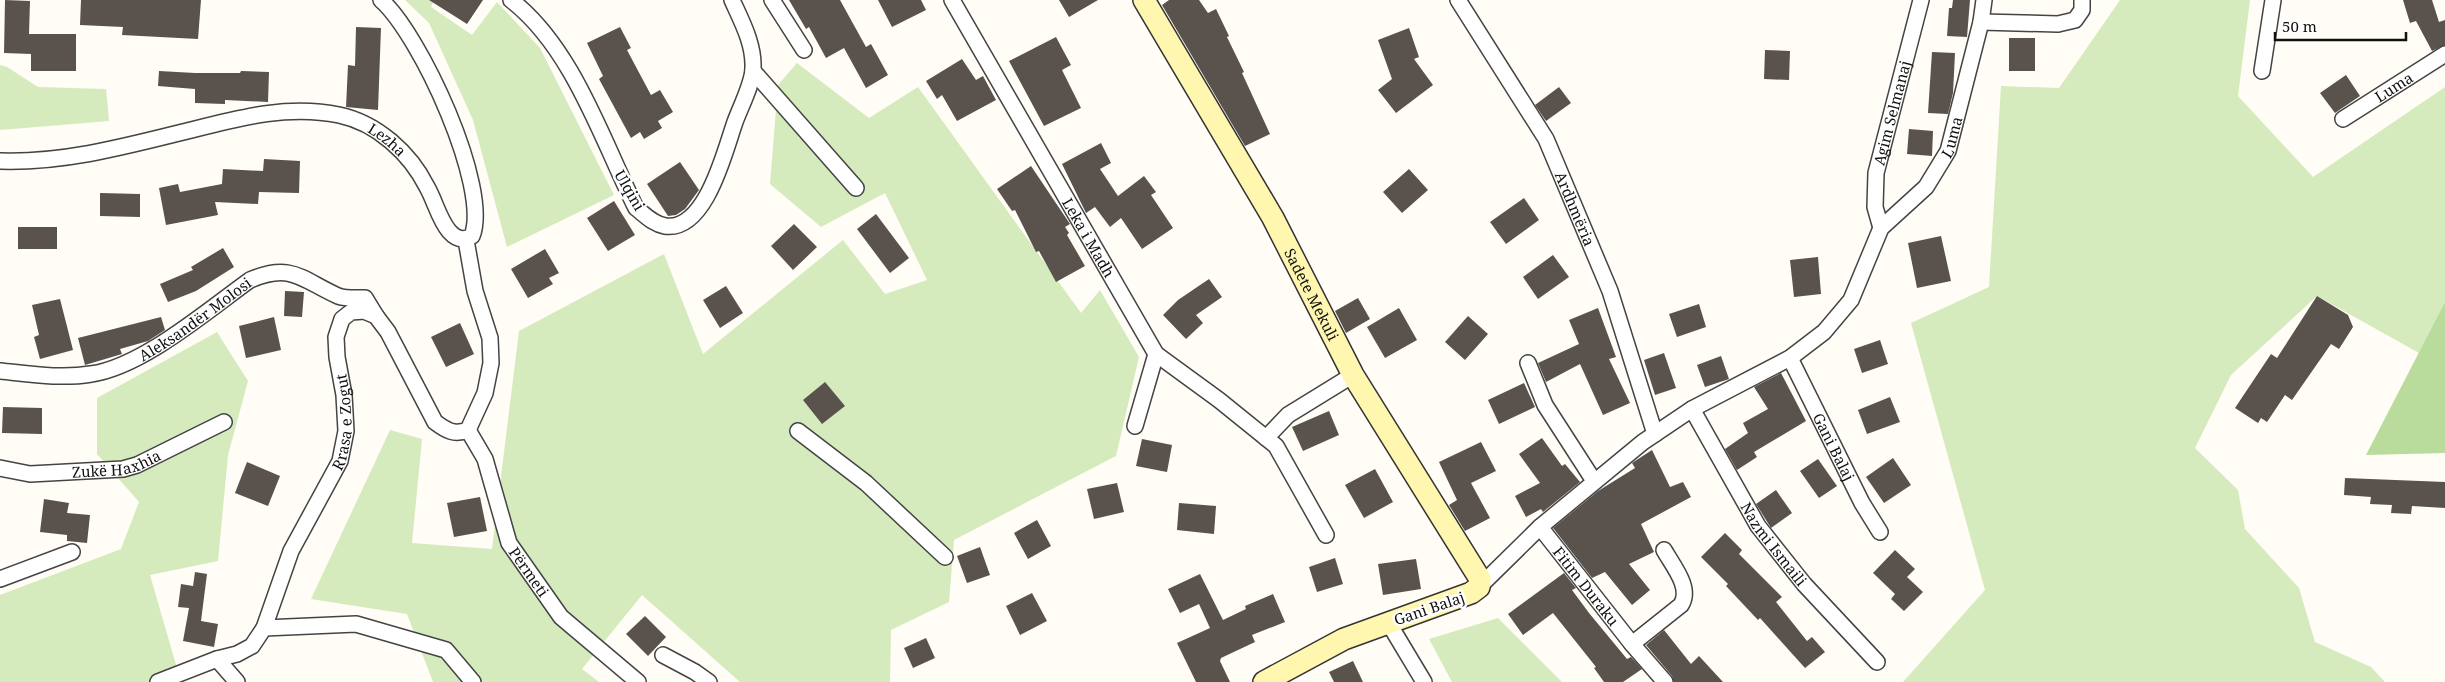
<svg xmlns="http://www.w3.org/2000/svg" width="2445" height="682" font-family="'Noto Serif',serif">
<rect width="100%" height="100%" fill="#fffdf5"/>
<g fill="#d5ebbd">
<path d="M405,0H434L431,7L472,35L497,2L540,48L614,195L507,247L473,120L429,23Z"/>
<path d="M2120,0H2250L2238,96L2313,177L2445,87V303L2419,353L2317,296L2231,375L2195,448L2238,490L2245,529L2299,588L2315,642L2371,667L2385,682H1903L1985,590L1911,323L1989,287L2001,86L2059,88Z"/>
<path d="M797,63L869,118L918,87L1081,313L1100,290L1139,357L1116,456L954,540L949,602L891,630L890,682H740L642,595L582,669L599,682H433L407,614L311,599L390,430L422,439L412,543L492,549L519,331L664,254L703,354L843,240L885,294L927,280L885,193L821,227L770,184L778,85Z"/>
<path d="M0,65L7,67L38,87L106,89L109,121L0,130Z"/>
<path d="M217,332L248,381L228,455L218,561L150,575L181,682H0V595L121,549L139,502L97,454V398Z"/>
<path d="M1498,618L1562,682H1452L1429,639Z"/>
</g>
<path fill="#b9dc9c" d="M2445,303V453L2366,455L2444,304Z"/>
<g fill="#5a524d">
<path d="M5,0L30,1L29,34H76V71H31V54L4,53Z"/>
<path d="M81,0H201L198,39L122,35L123,27L80,25Z"/>
<path d="M429,0H483L467,24Z"/>
<path d="M789,0H840L866,47L871,44L888,75L866,88L844,48L826,58L809,27L806,29Z"/>
<path d="M878,0H921L926,10L892,27Z"/>
<path d="M1059,0H1098L1069,17Z"/>
<path d="M1169,0H1199L1208,13L1216,9L1229,36L1227,37L1244,72L1242,73L1270,134L1245,146L1162,5Z"/>
<path d="M1953,0H1970L1967,37L1947,36L1949,8H1952Z"/>
<path d="M2403,0H2432L2439,22L2445,20V45L2432,51L2416,21L2410,23Z"/>
<path d="M356,27L381,28L378,110L346,107L348,65L355,66Z"/>
<path d="M620,27L631,48L627,50L651,95L660,90L673,112L658,121L662,128L644,139L640,132L631,138L599,79L603,76L587,43Z"/>
<path d="M1409,28L1419,57L1414,59L1433,85L1396,113L1378,90L1392,79L1378,40Z"/>
<path d="M1056,37L1071,65L1062,70L1081,108L1044,126L1009,61Z"/>
<rect x="2009" y="38" width="26" height="33"/>
<path d="M1765,50L1790,51L1789,80L1764,79Z"/>
<path d="M1932,52L1955,53L1953,93L1948,114L1928,113Z"/>
<path d="M962,59L976,80L983,76L996,100L957,121L942,95L937,99L926,81Z"/>
<path d="M159,71L195,73H240L241,71L269,72L268,102L225,100V104L195,103V89L158,86Z"/>
<path d="M2346,75L2360,96L2335,113L2320,93Z"/>
<path d="M1559,87L1571,103L1546,121L1535,105Z"/>
<path d="M1909,129L1933,131L1932,156L1907,154Z"/>
<path d="M1101,143L1111,163L1100,169L1118,196L1144,176L1156,192L1151,195L1173,228L1142,249L1121,218L1110,227L1095,207L1086,213L1062,164Z"/>
<path d="M264,159L300,161L299,193L259,192L258,204L215,202L218,215L166,225L159,188L178,184L180,192L222,184L223,169L263,171Z"/>
<path d="M680,162L699,190L685,209L676,215L668,216L647,184Z"/>
<path d="M1031,166L1070,224L1065,227L1069,233L1067,235L1085,266L1056,282L1039,251L1036,252L1015,210L1012,211L997,189Z"/>
<path d="M1409,169L1428,190L1402,213L1383,192Z"/>
<path d="M100,193L140,194V217L100,216Z"/>
<path d="M1524,198L1539,220L1506,244L1490,222Z"/>
<path d="M614,201L635,235L608,251L587,218Z"/>
<path d="M876,214L909,258L890,273L857,229Z"/>
<path d="M794,224L817,247L793,270L771,246Z"/>
<rect x="18" y="227" width="39" height="22"/>
<path d="M1941,236L1951,281L1917,288L1908,243Z"/>
<path d="M223,248L234,267L196,291L168,302L160,284L193,270L191,267Z"/>
<path d="M545,249L559,273L549,278L553,284L528,298L511,269Z"/>
<path d="M1553,255L1569,277L1538,299L1523,277Z"/>
<path d="M1818,257L1821,294L1794,297L1790,260Z"/>
<path d="M1209,279L1222,297L1196,315L1203,323L1186,339L1163,315L1178,300Z"/>
<path d="M726,286L743,313L720,328L703,300Z"/>
<path d="M285,291L304,292L302,317L284,316Z"/>
<path d="M2317,296L2348,315L2353,327L2339,349L2331,344L2292,400L2285,395L2267,422L2261,418L2258,423L2235,408L2271,354L2277,358Z"/>
<path d="M1358,298L1370,319L1346,333L1335,311Z"/>
<path d="M60,299L73,350L40,359L34,337L39,335L32,305Z"/>
<path d="M1699,304L1706,327L1677,337L1669,314Z"/>
<path d="M1399,308L1417,340L1385,358L1367,327Z"/>
<path d="M1598,308L1616,357L1609,359L1630,403L1603,415L1580,364L1546,382L1538,363L1579,344L1569,320Z"/>
<path d="M1468,316L1488,334L1465,360L1445,342Z"/>
<path d="M161,317L165,330L148,341L120,349L122,354L85,365L78,338Z"/>
<path d="M274,317L281,350L246,358L239,326Z"/>
<path d="M460,323L474,354L446,367L431,337Z"/>
<path d="M1880,340L1888,364L1862,373L1854,349Z"/>
<path d="M1664,353L1676,388L1655,395L1644,360Z"/>
<path d="M1721,356L1729,379L1705,387L1697,365Z"/>
<path d="M1781,373L1806,421L1754,452L1757,457L1737,470L1725,449L1748,433L1743,423L1768,409L1754,387Z"/>
<path d="M825,382L845,406L822,424L803,400Z"/>
<path d="M1524,383L1535,407L1499,424L1488,400Z"/>
<path d="M1890,397L1900,422L1867,434L1858,410Z"/>
<path d="M3,407L42,408V434L2,433Z"/>
<path d="M1329,411L1339,435L1303,451L1292,427Z"/>
<path d="M1542,438L1562,466L1565,464L1580,482L1543,512L1541,509L1526,517L1515,496L1540,483L1519,454Z"/>
<path d="M1142,439L1172,445L1167,472L1136,466Z"/>
<path d="M1481,442L1496,471L1471,483L1490,518L1465,531L1449,505L1457,500L1439,462Z"/>
<path d="M1652,450L1670,487L1683,482L1691,497L1641,524L1654,552L1629,564L1650,590L1632,605L1605,572L1592,578L1553,528L1598,491L1635,468L1632,463Z"/>
<path d="M1893,458L1911,485L1884,503L1866,477Z"/>
<path d="M1818,459L1837,486L1819,498L1800,471Z"/>
<path d="M247,462L280,476L268,506L235,493Z"/>
<path d="M1375,469L1393,502L1364,518L1345,485Z"/>
<path d="M2345,478L2445,482V508L2412,506L2411,514L2391,513L2392,505L2370,504L2371,497L2344,495Z"/>
<path d="M1117,483L1124,512L1094,519L1087,489Z"/>
<path d="M1776,490L1792,513L1771,528L1756,504Z"/>
<path d="M480,497L487,531L454,537L447,503Z"/>
<path d="M44,499L69,503L67,513L90,515L87,543L67,541V535L40,532Z"/>
<path d="M1179,503L1216,506L1214,534L1177,530Z"/>
<path d="M1037,520L1051,546L1028,559L1014,533Z"/>
<path d="M1725,533L1742,550L1739,554L1782,597L1776,602L1807,641L1812,637L1825,652L1805,668L1760,618L1758,620L1726,586L1728,584L1701,557Z"/>
<path d="M980,547L990,575L967,583L957,556Z"/>
<path d="M1895,550L1915,569L1907,577L1923,592L1904,611L1891,599L1895,594L1873,573Z"/>
<path d="M1335,558L1343,584L1317,592L1309,567Z"/>
<path d="M1416,559L1421,589L1383,595L1378,564Z"/>
<path d="M195,572L207,574L201,621L218,624L214,647L183,641L189,608L178,607L181,584L193,586Z"/>
<path d="M1564,573L1576,588L1572,590L1589,613L1627,659L1631,657L1642,669L1623,682H1604L1594,668L1596,667L1553,613L1523,635L1508,614Z"/>
<path d="M1200,574L1223,620L1246,609L1245,606L1273,594L1285,622L1252,635L1255,642L1221,658L1220,661L1230,682H1196L1177,643L1210,628L1199,604L1180,613L1168,589Z"/>
<path d="M1032,593L1047,621L1020,635L1006,606Z"/>
<path d="M645,616L666,637L648,656L626,634Z"/>
<path d="M1664,630L1691,664L1699,656L1723,682H1674L1672,676L1646,645Z"/>
<path d="M926,638L935,658L913,668L904,648Z"/>
<path d="M1353,661L1363,682H1334L1329,672Z"/>
</g>
<g fill="none" stroke-linecap="round" stroke-linejoin="round">
<defs>
<g id="street">
<path d="M511,0C573,48 602,140 636,208C645,215 653,224 665,226C706,232 725,150 735,122C740,108 753,83 753,68C754,44 742,22 732,0"/>
<path d="M772,0L804,50"/>
<path id="s1" d="M952,0L1156,354L1219,400L1276,446L1326,535"/>
<path id="s2" d="M1458,0L1546,139L1610,291L1655,434"/>
<path d="M1981,22L2058,24L2075,20L2082,10V0"/>
<path d="M753,71L856,188"/>
<path d="M2262,71L2273,0"/>
<path id="s3" d="M2343,119L2445,54"/>
<path id="s4" d="M0,161C62,163 123,147 183,132C235,119 286,104 339,115C377,123 410,153 427,187C435,201 439,219 449,231C456,239 463,241 472,236C491,188 420,34 381,0"/>
<path id="s5" d="M1881,228L1875,207L1876,173L1921,0"/>
<path id="s6" d="M1790,358L1862,503L1880,532"/>
<path d="M1528,363L1545,405L1594,481"/>
<path id="s7" d="M0,371C30,374 61,379 91,374C142,367 208,310 250,280C292,262 302,280 338,296C346,299 357,298 365,298L376,316"/>
<path id="s8" d="M1692,409L1758,526L1804,584L1877,662"/>
<path d="M1135,426L1156,354"/>
<path id="s9" d="M468,430L485,459L509,543L561,617L638,682"/>
<path d="M798,431L866,483L945,557"/>
<path d="M1266,438L1288,415L1353,375"/>
<path id="s10" d="M0,468L30,474L123,469L137,465L224,422"/>
<path id="s11" d="M1540,527L1632,644L1665,682"/>
<path d="M0,579L72,552"/>
<path id="s12" d="M1479,587L1540,527L1643,442L1692,409L1790,358L1824,332L1851,300L1881,228L1926,187L1948,151L1981,22L1984,0"/>
<path d="M1388,622L1424,682"/>
<path d="M264,628L356,624L446,650L473,682"/>
<path d="M1632,644L1681,605C1692,588 1673,566 1664,550"/>
<path d="M663,655L695,672L709,682"/>
<path d="M217,659L237,682"/>
<path id="s13" d="M158,682L217,659L237,654L252,646L264,628L291,551L340,461L346,431L344,395L337,357L336,337L342,319L351,312L364,311L376,316L388,332L435,422C447,431 454,435 468,430L485,393L491,363L490,338L475,291L466,240"/>
</g>
<g id="secondary">
<path id="s14" d="M1144,0L1273,218L1353,375L1480,579L1479,587L1471,593L1344,639L1264,682"/>
</g>
</defs>
<use href="#street" stroke="#444" stroke-width="18"/>
<use href="#secondary" stroke="#333" stroke-width="24"/>
<use href="#street" stroke="#fff" stroke-width="15"/>
<use href="#secondary" stroke="#fff6b0" stroke-width="21"/>
</g>
<g text-anchor="middle" dominant-baseline="central" stroke-width="5" stroke-linejoin="round" paint-order="stroke">
<g font-size="15" fill="#111" stroke="#fff">
<text stroke="none"><textPath href="#s3" startOffset="60">Luma</textPath></text>
<text stroke="none"><textPath href="#s5" startOffset="118">Agim Selmanaj</textPath></text>
<text stroke="none"><textPath href="#s12" startOffset="669">Luma</textPath></text>
<text stroke="none"><textPath href="#s4" startOffset="399">Lezha</textPath></text>
<text transform="translate(630 190) rotate(60)">Ulqini</text>
<text stroke="none"><textPath href="#s2" startOffset="240">Ardhmëria</textPath></text>
<text stroke="none"><textPath href="#s1" startOffset="274">Leka i Madh</textPath></text>
<text stroke="none"><textPath href="#s14" startOffset="339">Sadete Mekuli</textPath></text>
<text stroke="none"><textPath href="#s7" startOffset="210">Aleksandër Molosi</textPath></text>
<text stroke="none"><textPath href="#s13" startOffset="346">Rrasa e Zogut</textPath></text>
<text stroke="none"><textPath href="#s6" startOffset="99">Gani Balaj</textPath></text>
<text stroke="none"><textPath href="#s10" startOffset="118">Zukë Haxhia</textPath></text>
<text stroke="none"><textPath href="#s8" startOffset="158">Nazmi Ismaili</textPath></text>
<text stroke="none"><textPath href="#s9" startOffset="156">Përmeti</textPath></text>
<text stroke="none"><textPath href="#s11" startOffset="75">Fitim Duraku</textPath></text>
<text transform="translate(1429 608) rotate(-19)">Gani Balaj</text>
</g>
</g>
<path d="M2275 32v8h131v-8" fill="none" stroke="#111111" stroke-width="2.5"/>
<text x="2282" y="32" font-size="15" fill="#111111" stroke="#ffffff" stroke-width="4" paint-order="stroke">50 m</text>
</svg>
